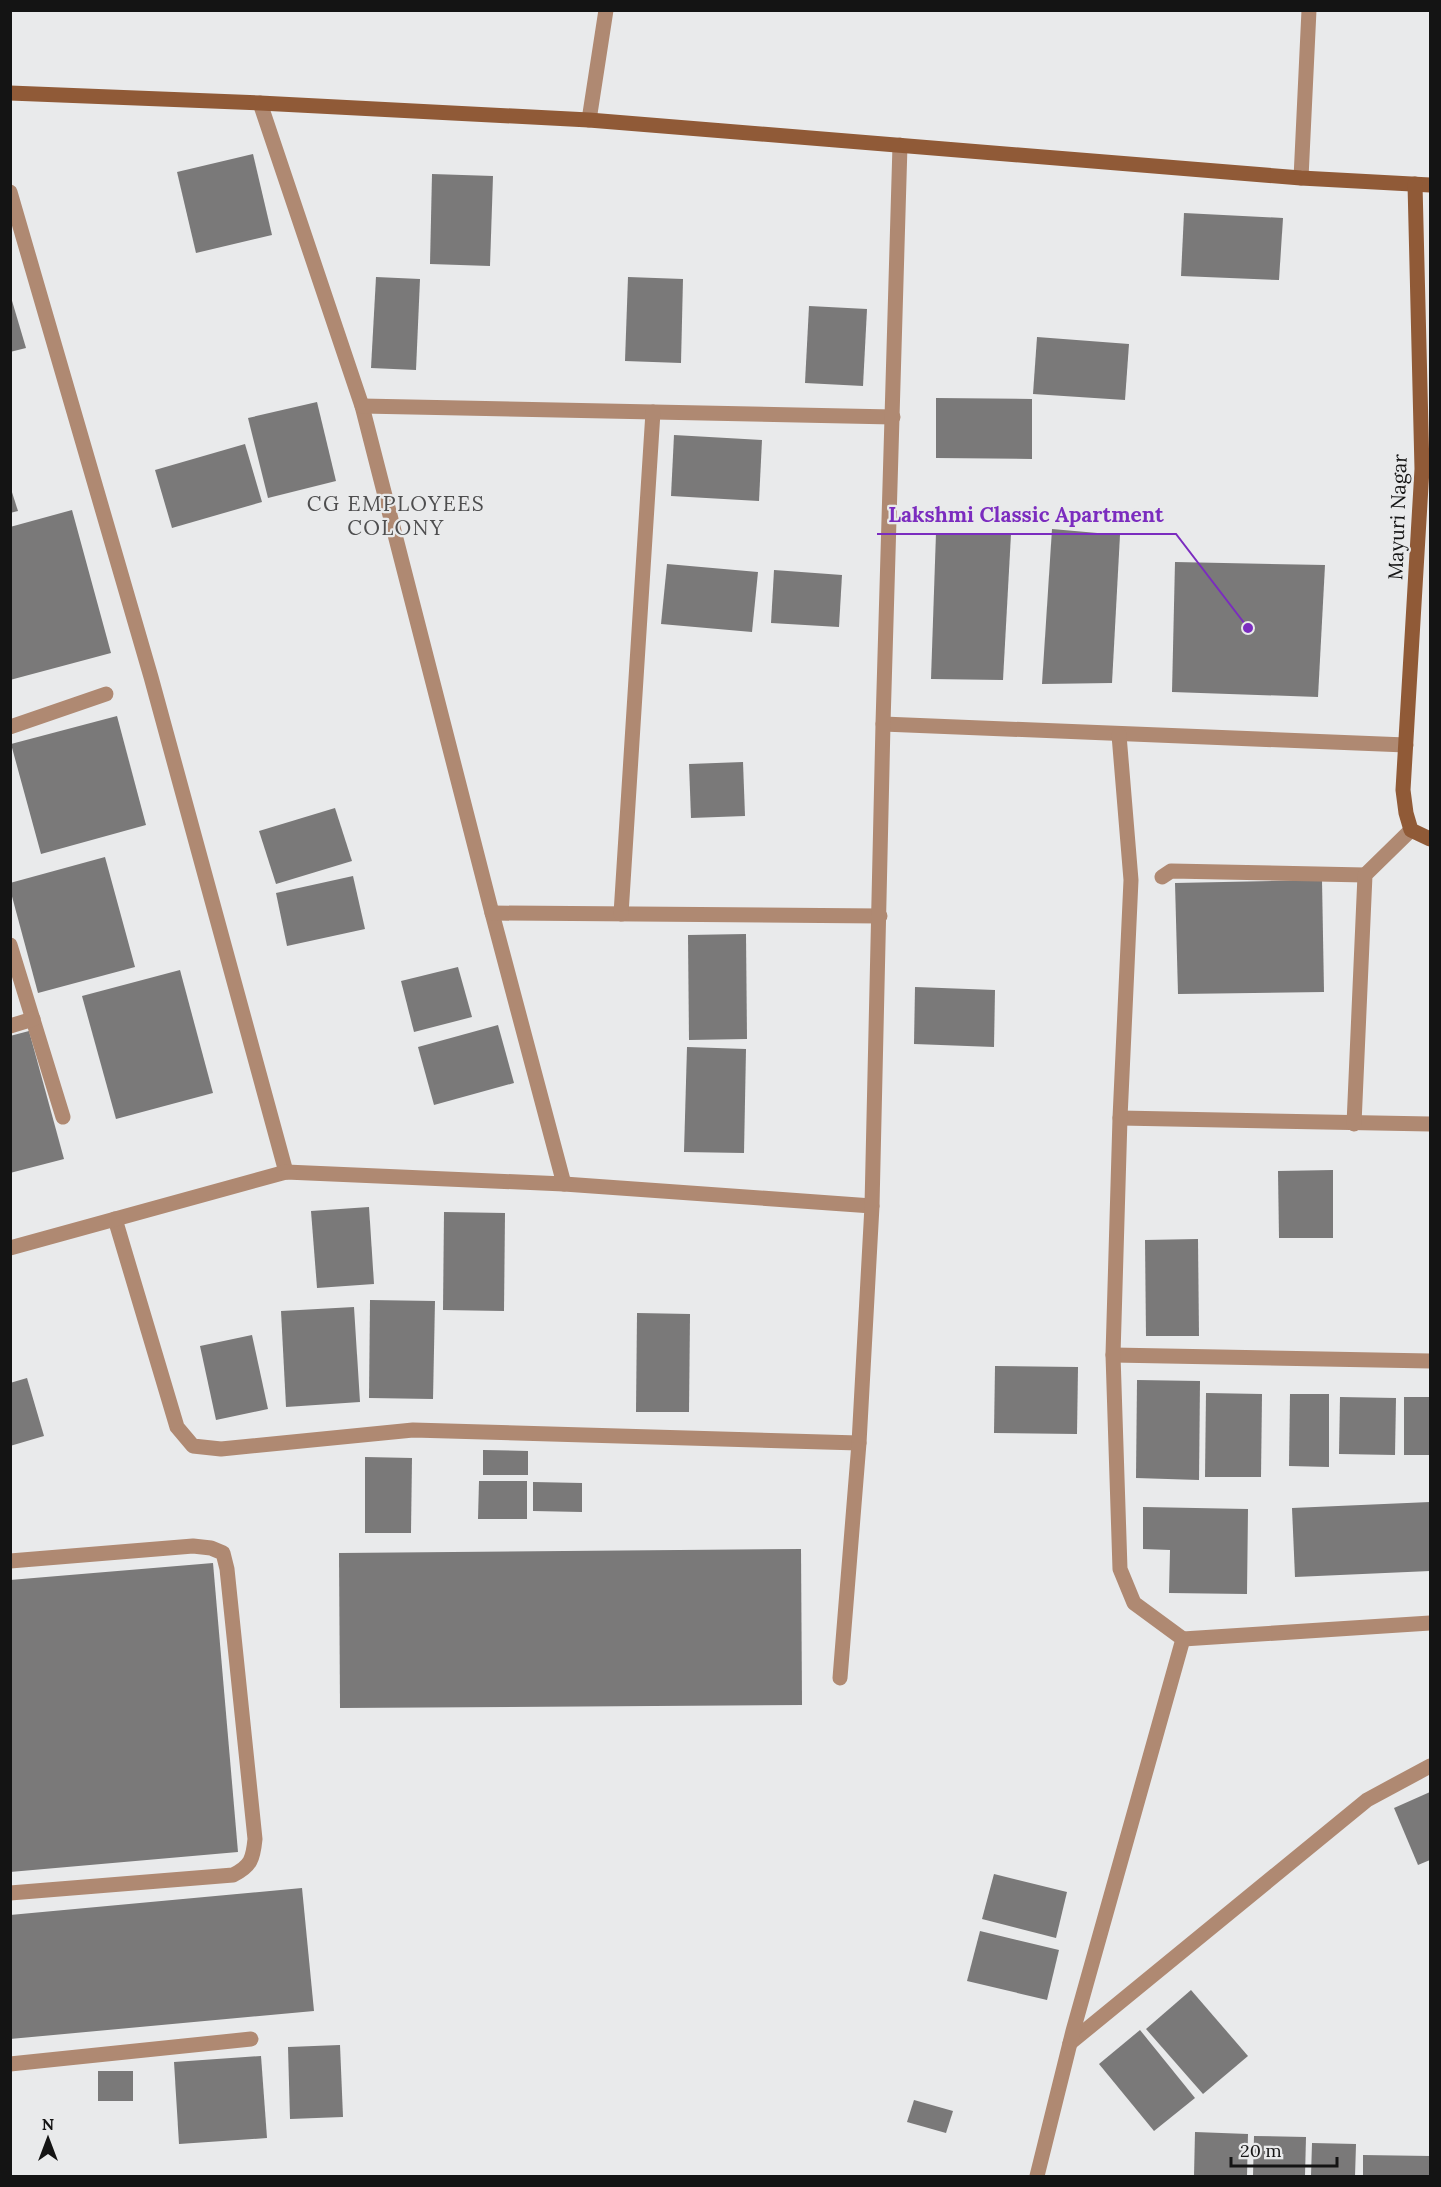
<svg xmlns="http://www.w3.org/2000/svg" width="1441" height="2187" font-family="Lora,serif">
<rect width="100%" height="100%" fill="#e9eaeb"/>
<g fill="#7a7979">
<path d="M253,154L272,235L196,253L177,172Z"/>
<path d="M432,174L493,176L490,266L430,264Z"/>
<path d="M1184,213L1283,218L1279,280L1181,276Z"/>
<path d="M376,277L420,279L416,370L371,368Z"/>
<path d="M628,277L683,279L681,363L625,361Z"/>
<path d="M10,294L26,348L10,352Z"/>
<path d="M809,306L867,309L863,386L805,383Z"/>
<path d="M1037,337L1129,344L1125,400L1033,394Z"/>
<path d="M936,398L1032,399V459L936,458Z"/>
<path d="M317,402L336,481L268,498L248,418Z"/>
<path d="M674,435L762,440L759,501L671,496Z"/>
<path d="M245,444L262,502L172,528L155,470Z"/>
<path d="M10,486L18,511L10,513Z"/>
<path d="M72,510L111,653L10,680V527Z"/>
<path d="M1052,529L1120,535L1112,683L1042,684Z"/>
<path d="M936,533L1011,534L1003,680L931,679Z"/>
<path d="M1175,562L1325,565L1318,697L1172,692Z"/>
<path d="M667,564L758,572L752,632L661,624Z"/>
<path d="M774,570L842,575L839,627L771,623Z"/>
<path d="M117,716L146,825L41,854L11,744Z"/>
<path d="M743,762L745,816L691,818L689,764Z"/>
<path d="M335,808L352,861L276,884L259,831Z"/>
<path d="M105,857L135,967L38,993L10,889V883Z"/>
<path d="M353,876L365,929L287,946L276,893Z"/>
<path d="M1322,880L1324,992L1178,994L1175,883Z"/>
<path d="M746,934L747,1039L689,1040L688,935Z"/>
<path d="M458,967L472,1017L414,1032L401,981Z"/>
<path d="M180,970L213,1093L116,1119L82,996Z"/>
<path d="M915,987L995,990L994,1047L914,1044Z"/>
<path d="M498,1025L514,1083L434,1105L418,1047Z"/>
<path d="M29,1031L64,1159L10,1173V1036Z"/>
<path d="M687,1047L746,1049L744,1153L684,1152Z"/>
<path d="M1333,1170V1238H1279L1278,1171Z"/>
<path d="M369,1207L374,1284L317,1288L311,1211Z"/>
<path d="M444,1212L505,1213L504,1311L443,1310Z"/>
<path d="M1198,1239L1199,1336H1146L1145,1240Z"/>
<path d="M370,1300L435,1301L433,1399L369,1398Z"/>
<path d="M354,1307L360,1402L286,1407L281,1311Z"/>
<path d="M637,1313L690,1314L689,1412H636Z"/>
<path d="M252,1335L268,1409L216,1420L200,1346Z"/>
<path d="M995,1366L1078,1367L1077,1434L994,1433Z"/>
<path d="M27,1378L44,1436L10,1446V1383Z"/>
<path d="M1137,1380L1200,1381L1199,1480L1136,1478Z"/>
<path d="M1206,1393L1262,1394L1261,1477H1205Z"/>
<path d="M1290,1394H1329V1467L1289,1466Z"/>
<path d="M1340,1397L1396,1398L1395,1455L1339,1454Z"/>
<rect x="1404" y="1397" width="26" height="58"/>
<path d="M483,1450L528,1451V1475H483Z"/>
<path d="M365,1457L412,1458L411,1533H365Z"/>
<path d="M479,1481H527V1519H478Z"/>
<path d="M533,1482L582,1483V1512L533,1511Z"/>
<path d="M1430,1502V1571L1295,1577L1292,1508Z"/>
<path d="M1143,1507L1248,1509L1247,1594L1169,1593L1170,1550L1143,1549Z"/>
<path d="M801,1549L802,1705L340,1708L339,1553Z"/>
<path d="M213,1563L238,1852L10,1872V1580Z"/>
<path d="M1430,1792V1860L1418,1865L1394,1808Z"/>
<path d="M994,1874L1067,1892L1056,1938L982,1919Z"/>
<path d="M302,1888L314,2011L10,2039V1915Z"/>
<path d="M980,1931L1059,1950L1047,2000L967,1981Z"/>
<path d="M1191,1990L1248,2056L1203,2094L1146,2029Z"/>
<path d="M1140,2030L1195,2098L1154,2131L1099,2064Z"/>
<path d="M340,2045L343,2117L290,2119L288,2047Z"/>
<path d="M261,2056L267,2138L179,2144L174,2062Z"/>
<rect x="98" y="2071" width="35" height="30"/>
<path d="M914,2100L953,2111L946,2133L907,2122Z"/>
<path d="M1195,2132L1248,2134L1247,2176H1194Z"/>
<path d="M1254,2136L1306,2137L1305,2176H1253Z"/>
<path d="M1312,2143L1356,2144L1355,2176H1311Z"/>
<path d="M1363,2155L1430,2156V2176H1363Z"/>
</g>
<g fill="none" stroke-linecap="round" stroke-linejoin="round">
<g stroke="#af8972" stroke-width="15">
<path d="M10,1561L193,1546L211,1548L223,1553L227,1569L255,1839C253,1859 251,1866 233,1875L10,1893"/>
<path d="M10,2064L251,2039"/>
</g>
<g stroke="#af8972" stroke-width="15">
<path d="M260,103L362,406L492,913L564,1184"/>
<path d="M589,120L606,10"/>
<path d="M1301,178L1309,10"/>
<path d="M10,192L151,677L286,1172"/>
<path d="M362,406L893,417"/>
<path d="M883,724L1406,745"/>
<path d="M10,727L106,694"/>
<path d="M1162,877L1171,871L1365,875"/>
<path d="M492,913L880,916"/>
<path d="M621,914L653,412"/>
<path d="M10,945L63,1117"/>
<path d="M10,1026L33,1019"/>
<path d="M1120,1118L1430,1124"/>
<path d="M1354,1124L1365,875L1411,830"/>
<path d="M115,1219L177,1427L193,1446L221,1449L413,1430L859,1443"/>
<path d="M10,1248L286,1172L564,1184L872,1206"/>
<path d="M1113,1355L1430,1361"/>
<path d="M1183,1639L1430,1623"/>
<path d="M840,1678L859,1443L872,1206L883,724L900,145"/>
<path d="M1070,2043L1367,1800L1430,1766"/>
<path d="M1037,2176L1073,2031L1183,1639L1134,1603L1120,1569L1113,1355L1120,1118L1131,880L1119,735"/>
</g>
<g stroke="#905a37" stroke-width="15">
<path d="M10,93L260,103L589,120L1301,178L1430,185"/>
<path d="M1415,184L1422,469L1403,790L1406,813L1411,830L1430,839"/>
</g>
</g>
<g text-anchor="middle" dominant-baseline="central" stroke-width="4.5" stroke-linejoin="round" paint-order="stroke">
<g font-size="20" fill="#141414" stroke="#e9eaeb">
<text transform="translate(1397 517) rotate(-88)">Mayuri Nagar</text>
</g>
<g font-size="21" letter-spacing="1.5" fill="#4e4e4f" stroke="#e9eaeb">
<text x="396" y="503">CG EMPLOYEES<tspan x="396" dy="24">COLONY</tspan></text>
</g>
</g>
<path fill="none" stroke="#7b2cbf" stroke-width="2" d="M1248 628L1176 534H877"/>
<circle fill="#7b2cbf" stroke="#e9eaeb" stroke-width="2" cx="1248" cy="628" r="6"/>
<g font-size="21" text-anchor="middle" font-weight="bold" fill="#7b2cbf" stroke="#e9eaeb" stroke-width="4.5" stroke-linejoin="round" paint-order="stroke">
<text x="1026" y="522">Lakshmi Classic Apartment</text>
</g>
<rect width="1441" height="2187" fill="none" stroke="#141414" stroke-width="24"/>
<g transform="translate(48 2139)" stroke="#e9eaeb" stroke-width="4.5" paint-order="stroke">
<path d="M0-4.5L10 22L0 15L-10 22Z" fill="#141414"/>
<text y="-9" font-size="16" font-weight="bold" text-anchor="middle" fill="#141414">N</text>
</g>
<path d="M1231 2157v9h106v-9" fill="none" stroke="#141414" stroke-width="3"/>
<text x="1240" y="2157" font-size="18" fill="#141414" stroke="#e9eaeb" stroke-width="4.5" paint-order="stroke">20 m</text>
</svg>
